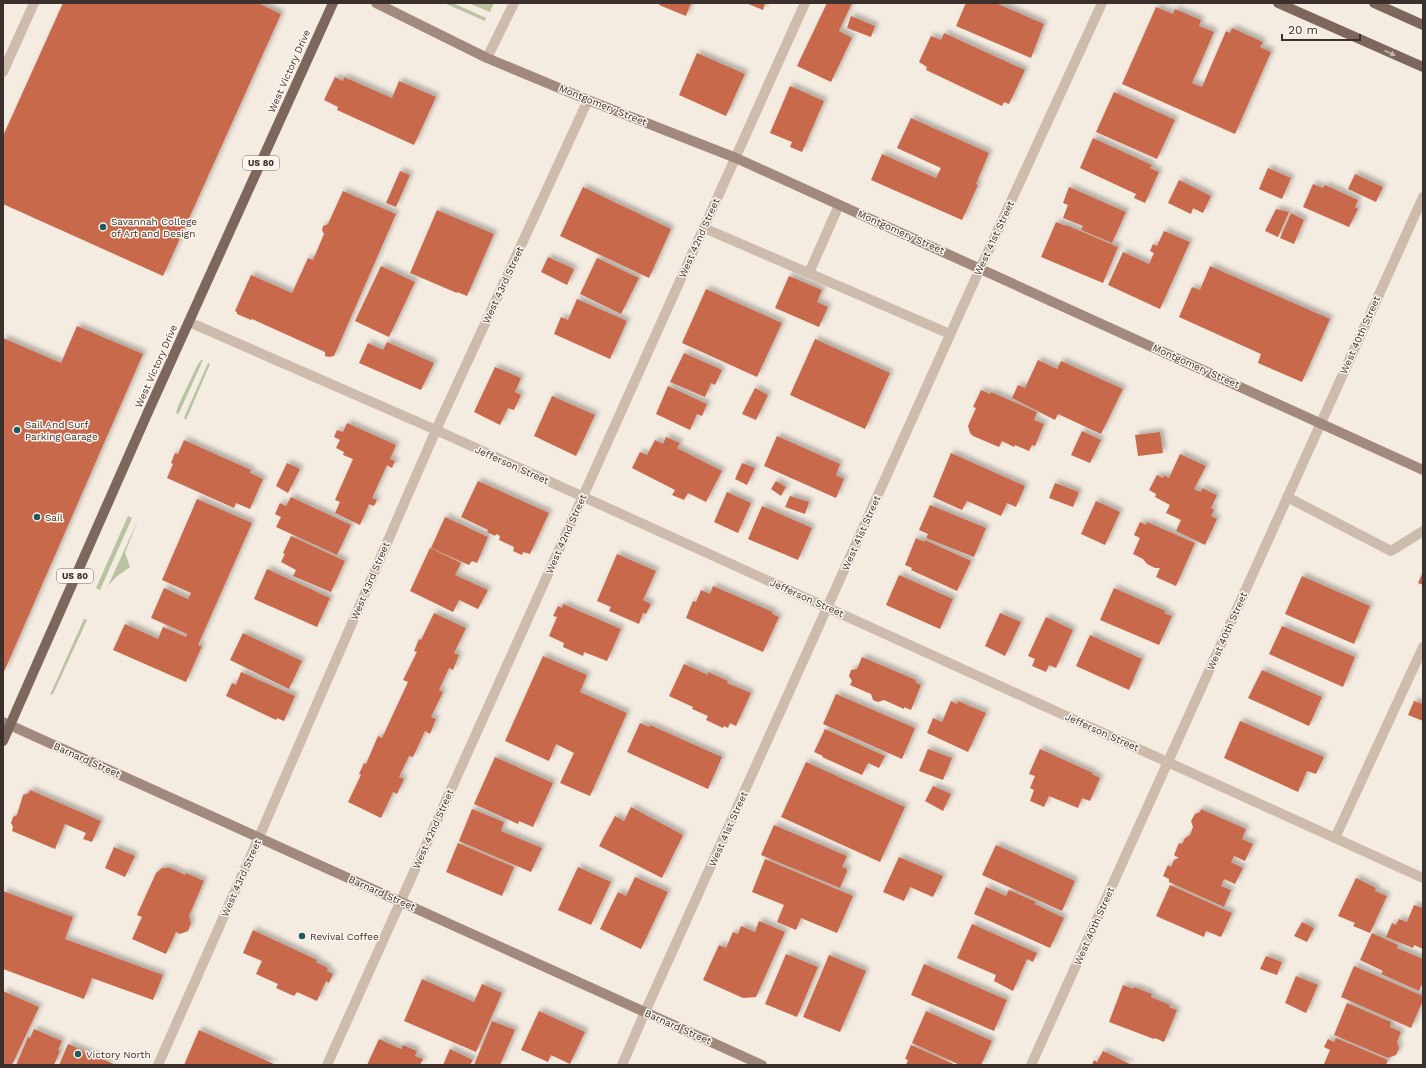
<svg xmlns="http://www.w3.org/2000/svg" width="1426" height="1068" font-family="'Work Sans',sans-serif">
<defs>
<filter id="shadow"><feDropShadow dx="3.5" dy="-3.5" stdDeviation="2" flood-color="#0004"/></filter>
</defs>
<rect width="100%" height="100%" fill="#f4ebe1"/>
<g fill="#b8c4a0">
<path d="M444,3H453L486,18L485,21Z"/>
<path d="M468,3H494L490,12Z"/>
<path d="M201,360H203L179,413L178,414L176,413L178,406L198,364L200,362Z"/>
<path d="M208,363L210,364L186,420L184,418L186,413Z"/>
<path d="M128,516L132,518L100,590L96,588Z"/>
<path d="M138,520L125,553L130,567L116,577L108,586Z"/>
<path d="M84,619L87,620L53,694L50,695Z"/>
</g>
<g fill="#c8694b" filter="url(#shadow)">
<path d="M63,3H258L281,14L163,276L3,204V136Z"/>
<path d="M660,3H691L686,16L659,5Z"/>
<path d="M746,3H765L763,10Z"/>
<path d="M827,3H852L839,31L852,38L831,82L797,66Z"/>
<path d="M966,3H996L1044,24L1031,58L956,26Z"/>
<path d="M1156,7L1173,14L1175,9L1201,20L1199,26L1214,32L1192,83L1202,87L1226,31L1230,33L1232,28L1263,42L1260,47L1271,52L1235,134L1122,84Z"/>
<path d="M851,16L875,26L871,37L847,28Z"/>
<path d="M944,33L1025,70L1009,104L1004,102L1002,106L926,70L927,67L919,62L931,36L941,40Z"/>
<path d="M697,53L745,74L726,116L679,95Z"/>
<path d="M335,77L343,81L344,77L392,98L399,81L436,97L414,145L337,110L338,107L324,100Z"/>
<path d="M790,86L824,101L802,152L790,147L792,142L770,133Z"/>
<path d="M1114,92L1175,120L1157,159L1096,132Z"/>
<path d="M911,118L989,153L976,184L978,185L962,220L871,180L882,154L936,178L941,168L897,148Z"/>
<path d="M1093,138L1152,165L1150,168L1159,172L1145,203L1134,198L1136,194L1080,168Z"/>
<path d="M1268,168L1291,178L1282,199L1259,189Z"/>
<path d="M400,171L410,175L396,207L386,203Z"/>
<path d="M1355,174L1383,187L1376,202L1348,189Z"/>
<path d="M1179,180L1211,196L1203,213L1193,208L1191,214L1168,203Z"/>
<path d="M1313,184L1323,188L1325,185L1358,200L1355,207L1358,209L1349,227L1303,207Z"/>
<path d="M583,187L671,229L649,278L560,236Z"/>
<path d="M1069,187L1126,212L1112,243L1081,230L1083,226L1063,218L1068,205L1063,203Z"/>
<path d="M343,191L396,214L334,356L329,357L325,356V352L252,319L251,320L237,314V312L235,311L251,275L292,293L308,258L313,260L324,234L322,230L323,226L328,224Z"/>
<path d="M1276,209L1289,212L1278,237L1265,231Z"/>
<path d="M437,210L494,234L467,296L457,292V293L410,273Z"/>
<path d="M1291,213L1304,220L1294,244L1280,238Z"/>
<path d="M1056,222L1066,226V225L1118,247L1103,283L1041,257Z"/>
<path d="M1164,231L1190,242L1160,309L1108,285L1123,252L1149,264L1154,253L1150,251L1153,244L1157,246Z"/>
<path d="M548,257L574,269L567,285L541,272Z"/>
<path d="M597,258L639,278L621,314L580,294Z"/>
<path d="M381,266L415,282L389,337L355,321Z"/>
<path d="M1210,266L1330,319L1302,382L1258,363L1261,354L1179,317L1192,287L1200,290Z"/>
<path d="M789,276L822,290L817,302L828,307L819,327L775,308Z"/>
<path d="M706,289L782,323L757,377L682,343Z"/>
<path d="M577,299L627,321L610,359L554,334L561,317L568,320Z"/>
<path d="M77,326L143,354L3,674V338L61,363Z"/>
<path d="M815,339L890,373L865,429L790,395Z"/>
<path d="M387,342L434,363L421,390L359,363L368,343L383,350Z"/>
<path d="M684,353L722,370L715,385L711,383L705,397L670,382Z"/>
<path d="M1038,360L1057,369L1061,361L1123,389L1101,434L1058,414L1055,420L1012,398L1018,385L1025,388Z"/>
<path d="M495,367L521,378L515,392L521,395L514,410L508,408L500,425L474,412Z"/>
<path d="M668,386L707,404L702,416L697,414L690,430L656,414Z"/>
<path d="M755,388L768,395L756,420L742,414Z"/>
<path d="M981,390L990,394L991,392L1037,412L1034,420L1044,424L1035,446L1032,445L1029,451L1015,445L1014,447L1002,441L999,447L973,436L970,433L968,426L976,408L973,407Z"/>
<path d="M552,396L595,415L576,456L534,436Z"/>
<path d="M347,423L396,445L390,459L395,461L392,468L387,465L372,498L377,500L374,506L369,504L360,525L335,513L340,502L335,500L353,459L343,455L344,452L336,448L340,440L334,437L337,430L343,432Z"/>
<path d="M1082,431L1101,440L1090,463L1071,455Z"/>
<path d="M1160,432L1163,453L1138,456L1135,435Z"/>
<path d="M777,436L840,464L836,475L844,479L836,498L764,466Z"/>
<path d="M666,437L680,443L677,448L722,471L706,502L688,493L684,500L672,495L675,490L632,468L640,452L647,455L655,440L663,444Z"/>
<path d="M184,440L251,470L250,473L263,479L250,509L236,503L234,508L167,478L173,464L171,463L175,453L178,454Z"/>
<path d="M951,453L1025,486L1016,507L1007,503L1001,516L967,501L962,510L933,497Z"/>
<path d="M1180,454L1206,466L1194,489L1201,492L1202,488L1217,495L1211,508L1214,510L1211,516L1217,519L1205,545L1176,531L1181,520L1166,513L1170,505L1155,497L1156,494L1149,490L1157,475L1163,478L1164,475L1169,478Z"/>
<path d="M287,463L300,469L288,493L276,486Z"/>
<path d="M742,463L755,468L747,485L735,479Z"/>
<path d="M478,481L549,513L530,554L523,552L522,555L513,551L514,547L499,540L500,536L496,534L495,536L487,532L488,530L461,517Z"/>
<path d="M776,481L786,487L781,496L771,489Z"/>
<path d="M1055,483L1079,492L1073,507L1049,498Z"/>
<path d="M727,492L751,503L738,533L714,522Z"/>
<path d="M790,496L809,502L805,514L785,507Z"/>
<path d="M291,497L351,525L337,555L276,527L281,517L275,514L279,505L280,503L286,506Z"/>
<path d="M197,499L252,523L198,645L202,646L186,682L113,650L125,624L158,639L163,627L186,637L187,634L151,618L164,588L188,599L191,593L162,580Z"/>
<path d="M1096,501L1120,512L1105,545L1081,534Z"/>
<path d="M930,505L986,528L974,557L926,538L928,534L919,530Z"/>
<path d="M762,506L812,528L798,560L748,539Z"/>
<path d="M445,517L488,537L477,563L472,561L469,565L431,548Z"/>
<path d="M1140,522L1146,525L1147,522L1195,543L1176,586L1156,577L1160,568H1155L1147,564L1143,559L1133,554L1140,538L1134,535Z"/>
<path d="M291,536L345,561L331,592L293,576L296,570L281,562L285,554L283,553Z"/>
<path d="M916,538L924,542L925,540L971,561L957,591L911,570L912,568L905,565Z"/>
<path d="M430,548L461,563L455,575L488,590L478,609L459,600L453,612L410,591Z"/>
<path d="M617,554L656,571L643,600L651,604L646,614L643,613L639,624L609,611L611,607L597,601Z"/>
<path d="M267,569L330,598L317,627L254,599Z"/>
<path d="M1423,572V585L1418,583Z"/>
<path d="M899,575L953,599L940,629L886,605Z"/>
<path d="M1302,576L1370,606L1354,644L1285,614Z"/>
<path d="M713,586L773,612L772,614L779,617L763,652L686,618L693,601L696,602L701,590L710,594Z"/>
<path d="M1114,588L1166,611L1164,613L1172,616L1159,645L1100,620Z"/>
<path d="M563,604L621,629L607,661L584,652L583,656L563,647L564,643L549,636L557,617L553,616L558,606L562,608Z"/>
<path d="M434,613L466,628L454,653L459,655L453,670L449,668L439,690L443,692L431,717L436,719L430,734L425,731L413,757L409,756L399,777L404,779L397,794L393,792L381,818L348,802L361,775L359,774L364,763L366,764L378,736L382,738L408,682L403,680L417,652L414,651L419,639L421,640Z"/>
<path d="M1000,613L1021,622L1005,656L985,646Z"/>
<path d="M1046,617L1073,630L1056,668L1049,665L1046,672L1032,666L1035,659L1028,656Z"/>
<path d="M1282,626L1355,657L1343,687L1269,654Z"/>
<path d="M243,633L302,661L289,689L230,660Z"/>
<path d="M1090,635L1142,659L1129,690L1076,666Z"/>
<path d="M543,656L587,675L580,692L627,713L590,796L560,783L574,753L556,744L549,761L505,741Z"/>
<path d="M862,657L916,680L915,682L921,685L911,710L904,707V709L884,700L878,702L873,700L871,694L850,685L852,681L849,676L851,670L857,669Z"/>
<path d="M684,664L708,675V672L728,681L727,683L751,693L736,726L730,723L728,728L724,726L723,728L706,720L708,716L692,709L693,707L669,696Z"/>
<path d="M1262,670L1322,697L1309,726L1248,698Z"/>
<path d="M241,672L295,696L284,721L277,718L276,720L226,696L232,683L236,685Z"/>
<path d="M836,694L915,728L902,759L823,724Z"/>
<path d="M951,701L957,704L958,701L986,713L968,752L927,733L933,718L942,722Z"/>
<path d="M1414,701L1423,704V721L1408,715Z"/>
<path d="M1240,721L1324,757L1316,774L1307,771L1298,792L1224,758Z"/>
<path d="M640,723L649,727L650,725L722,757L708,789L627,752Z"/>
<path d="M825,729L885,756L879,768L868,763L862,775L822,757L823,756L814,752Z"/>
<path d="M928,749L952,758L943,780L919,771Z"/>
<path d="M1040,749L1093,773L1092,774L1100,778L1090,801L1082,798L1078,808L1049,796L1044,807L1030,801L1034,790L1030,788L1035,776L1029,774Z"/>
<path d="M495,757L553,783L533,827L519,821L518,824L474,804Z"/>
<path d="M806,762L905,807L880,862L781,817Z"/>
<path d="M933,786L951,794L943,811L925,801Z"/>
<path d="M30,790L101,821L92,842L83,839L86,833L65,824L55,849L12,831L13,827L11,823L13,817L17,815L23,795L29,793Z"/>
<path d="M631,807L683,835L662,878L599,846L615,816L624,821Z"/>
<path d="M472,809L504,822L501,831L542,848L531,872L459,841Z"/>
<path d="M1201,809L1246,829L1242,839L1253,844L1245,861L1234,856L1231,862L1243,868L1235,884L1224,879L1221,886L1231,890L1224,907L1169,882V879L1163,876L1168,865L1171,867L1174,860L1179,858L1174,855L1179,843L1182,844L1185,838L1190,835L1193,827L1191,821L1195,814L1200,812Z"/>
<path d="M774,825L847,856L842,867L846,868L847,871L840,888L761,855Z"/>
<path d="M458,843L514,867L502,896L446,872Z"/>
<path d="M996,845L1075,881L1062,911L982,875Z"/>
<path d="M114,847L135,856L125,877L105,868Z"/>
<path d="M899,857L943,876L933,897L910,887L904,901L883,892Z"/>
<path d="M765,859L853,896L837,933L801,918L796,930L777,922L784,905L752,892Z"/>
<path d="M578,867L611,882L591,925L558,910Z"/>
<path d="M162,868H170L185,875L186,873L204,881L189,916L191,923L188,931L180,934L176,932L166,954L132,939L142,917L137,915L156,873Z"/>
<path d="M635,877L668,892L641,949L600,929L618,892L626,896Z"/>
<path d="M1356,878L1376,888L1375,891L1387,896L1370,933L1353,926L1355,923L1338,916Z"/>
<path d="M1170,885L1232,913L1221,937L1206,931L1204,937L1156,916Z"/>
<path d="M986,887L1006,896L1009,890L1036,902L1035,904L1064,918L1050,948L974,914Z"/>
<path d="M3,891L73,917L65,939L163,975L153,1000L92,978L84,999L3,969Z"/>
<path d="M1414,905L1423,908V949L1414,945L1413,948L1386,937L1392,923L1396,925L1399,919L1407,922Z"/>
<path d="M759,921L785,932L756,997L743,998L703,980L719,945L726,948L733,932L738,934L741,926L755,932Z"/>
<path d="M1302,922L1314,928L1307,942L1294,936Z"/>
<path d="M972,924L1037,953L1033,962L1027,959L1013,991L994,981L996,975L957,958Z"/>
<path d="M253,930L317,960L316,962L328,968L327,971L333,974L329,983L326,981L317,1001L297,992L294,996L276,988L278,984L256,974L262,961L243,953Z"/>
<path d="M1372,933L1398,945L1397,948L1423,959V982L1419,991L1381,974L1383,971L1360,960Z"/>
<path d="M786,954L818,967L797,1017L765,1004Z"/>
<path d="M829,955L866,971L840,1032L803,1017Z"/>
<path d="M1266,956L1282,962L1277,975L1260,969Z"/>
<path d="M924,964L1007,1000L994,1031L911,995Z"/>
<path d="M1354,966L1423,996V1000L1411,1028L1341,997Z"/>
<path d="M1296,976L1318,985L1306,1013L1285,1003Z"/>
<path d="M422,979L474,1002L482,984L502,993L476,1052L404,1021Z"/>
<path d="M1123,985L1133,989L1134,987L1152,994L1151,997L1170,1005L1169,1007L1177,1010L1164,1042L1155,1038L1154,1039L1109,1022Z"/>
<path d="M3,991L39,1007L12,1065H3Z"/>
<path d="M1347,1003L1391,1022L1390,1027L1401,1032L1397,1042L1399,1048L1396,1055L1388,1058L1334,1035Z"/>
<path d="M539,1011L585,1032L570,1064L551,1055L548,1062L521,1050Z"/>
<path d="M926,1011L992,1041L981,1065H960L912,1043Z"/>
<path d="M492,1021L515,1030L500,1065H474Z"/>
<path d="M34,1029L62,1041L58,1050L60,1051L54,1065H16L28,1037L30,1038Z"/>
<path d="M199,1030L276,1065H184Z"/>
<path d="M1336,1038L1388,1060L1386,1065L1324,1064L1330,1050L1324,1047L1328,1039L1334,1042Z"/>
<path d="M379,1039L401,1049L403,1045L417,1051L415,1056L423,1059L420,1065H367Z"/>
<path d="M68,1044L116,1065H59Z"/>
<path d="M911,1045L956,1065H906L908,1060L905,1059Z"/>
<path d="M450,1049L473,1060L470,1065H443Z"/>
<path d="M1103,1051L1132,1065H1092L1094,1060L1097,1062Z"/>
</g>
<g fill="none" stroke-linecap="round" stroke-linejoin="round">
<g stroke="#cdbbac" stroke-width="10">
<path d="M3,72L34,3"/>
<path d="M704,228L950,334"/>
<path d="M809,273L839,205"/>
<path d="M1287,497L1391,551L1423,531"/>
<path d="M1335,838L1423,647"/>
</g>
<g stroke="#cdbbac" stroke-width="10">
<path d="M487,58L514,3"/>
<path d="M189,322L436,430L1423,878"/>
<path d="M158,1065L259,837L436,430L588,100"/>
<path d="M327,1065L805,3"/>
<path d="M622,1065L645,1012L963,306L1102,3"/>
<path d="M1031,1065L1423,197"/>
</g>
<g stroke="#a18a7d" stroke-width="10">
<path d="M376,3L487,58L588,100L736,158L1423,470"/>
<path d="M3,722L762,1065"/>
</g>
<g stroke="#7d675c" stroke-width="10">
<path d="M1278,3L1423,67"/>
<path d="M1374,3L1423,25"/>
<path d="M3,741L148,412L333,3"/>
</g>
</g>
<defs><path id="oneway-solid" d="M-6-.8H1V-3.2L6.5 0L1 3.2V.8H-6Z"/></defs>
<use fill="#c2b5ac" href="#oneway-solid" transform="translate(1390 53) rotate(24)"/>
<g fill="#1f5a5e" stroke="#fbf5ee" stroke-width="1.5">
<circle cx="103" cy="227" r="4"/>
<circle cx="17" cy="430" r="4"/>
<circle cx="37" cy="517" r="4"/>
<circle cx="302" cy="936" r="4"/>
<circle cx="78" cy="1054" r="4"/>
</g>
<g text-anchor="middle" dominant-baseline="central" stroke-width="3" stroke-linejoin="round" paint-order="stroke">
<g fill="#fbf5ee" stroke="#756b66" stroke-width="1">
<rect x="243" y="156" width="36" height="14" rx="3"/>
<rect x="57" y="569" width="36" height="14" rx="3"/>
</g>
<g font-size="9" font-weight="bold" fill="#3b302b">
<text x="261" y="163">US 80</text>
<text x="75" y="576">US 80</text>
</g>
<g font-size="10" fill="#3b302b" stroke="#fbf5ee">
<text transform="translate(289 71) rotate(-66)">West Victory Drive</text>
<text transform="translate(603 105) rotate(22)">Montgomery Street</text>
<text transform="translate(901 232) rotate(24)">Montgomery Street</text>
<text transform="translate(699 238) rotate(-66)">West 42nd Street</text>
<text transform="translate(994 238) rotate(-65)">West 41st Street</text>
<text transform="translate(503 285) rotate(-65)">West 43rd Street</text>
<text transform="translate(1360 335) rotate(-66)">West 40th Street</text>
<text transform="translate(156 366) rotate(-66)">West Victory Drive</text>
<text transform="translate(1196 366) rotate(24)">Montgomery Street</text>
<text transform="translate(512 465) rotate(24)">Jefferson Street</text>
<text transform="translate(861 533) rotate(-66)">West 41st Street</text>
<text transform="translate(566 534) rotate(-66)">West 42nd Street</text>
<text transform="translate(370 581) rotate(-67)">West 43rd Street</text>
<text transform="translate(807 598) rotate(24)">Jefferson Street</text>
<text transform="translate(1227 631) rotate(-66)">West 40th Street</text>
<text transform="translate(1102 732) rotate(24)">Jefferson Street</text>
<text transform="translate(87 760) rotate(24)">Barnard Street</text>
<text transform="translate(433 829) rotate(-66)">West 42nd Street</text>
<text transform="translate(728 829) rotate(-66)">West 41st Street</text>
<text transform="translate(241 878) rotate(-66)">West 43rd Street</text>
<text transform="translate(382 893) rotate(24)">Barnard Street</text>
<text transform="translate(1094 926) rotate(-66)">West 40th Street</text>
<text transform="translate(678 1027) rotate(24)">Barnard Street</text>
</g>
<g font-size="10" fill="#3b302b" stroke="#fbf5ee" text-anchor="start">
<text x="111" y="221">Savannah College<tspan x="111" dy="12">of Art and Design</tspan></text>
<text x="25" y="424">Sail And Surf<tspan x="25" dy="12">Parking Garage</tspan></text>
<text x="45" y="517">Sail</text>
<text x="310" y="936">Revival Coffee</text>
<text x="86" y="1054">Victory North</text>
</g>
</g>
<rect width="1426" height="1068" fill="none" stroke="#3b302b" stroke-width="8"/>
<path d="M1282 34v6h78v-6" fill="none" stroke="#3b302b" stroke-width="2"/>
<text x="1288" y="34" font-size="12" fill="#3b302b" stroke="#fbf5ee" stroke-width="3" paint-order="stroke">20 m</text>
</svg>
